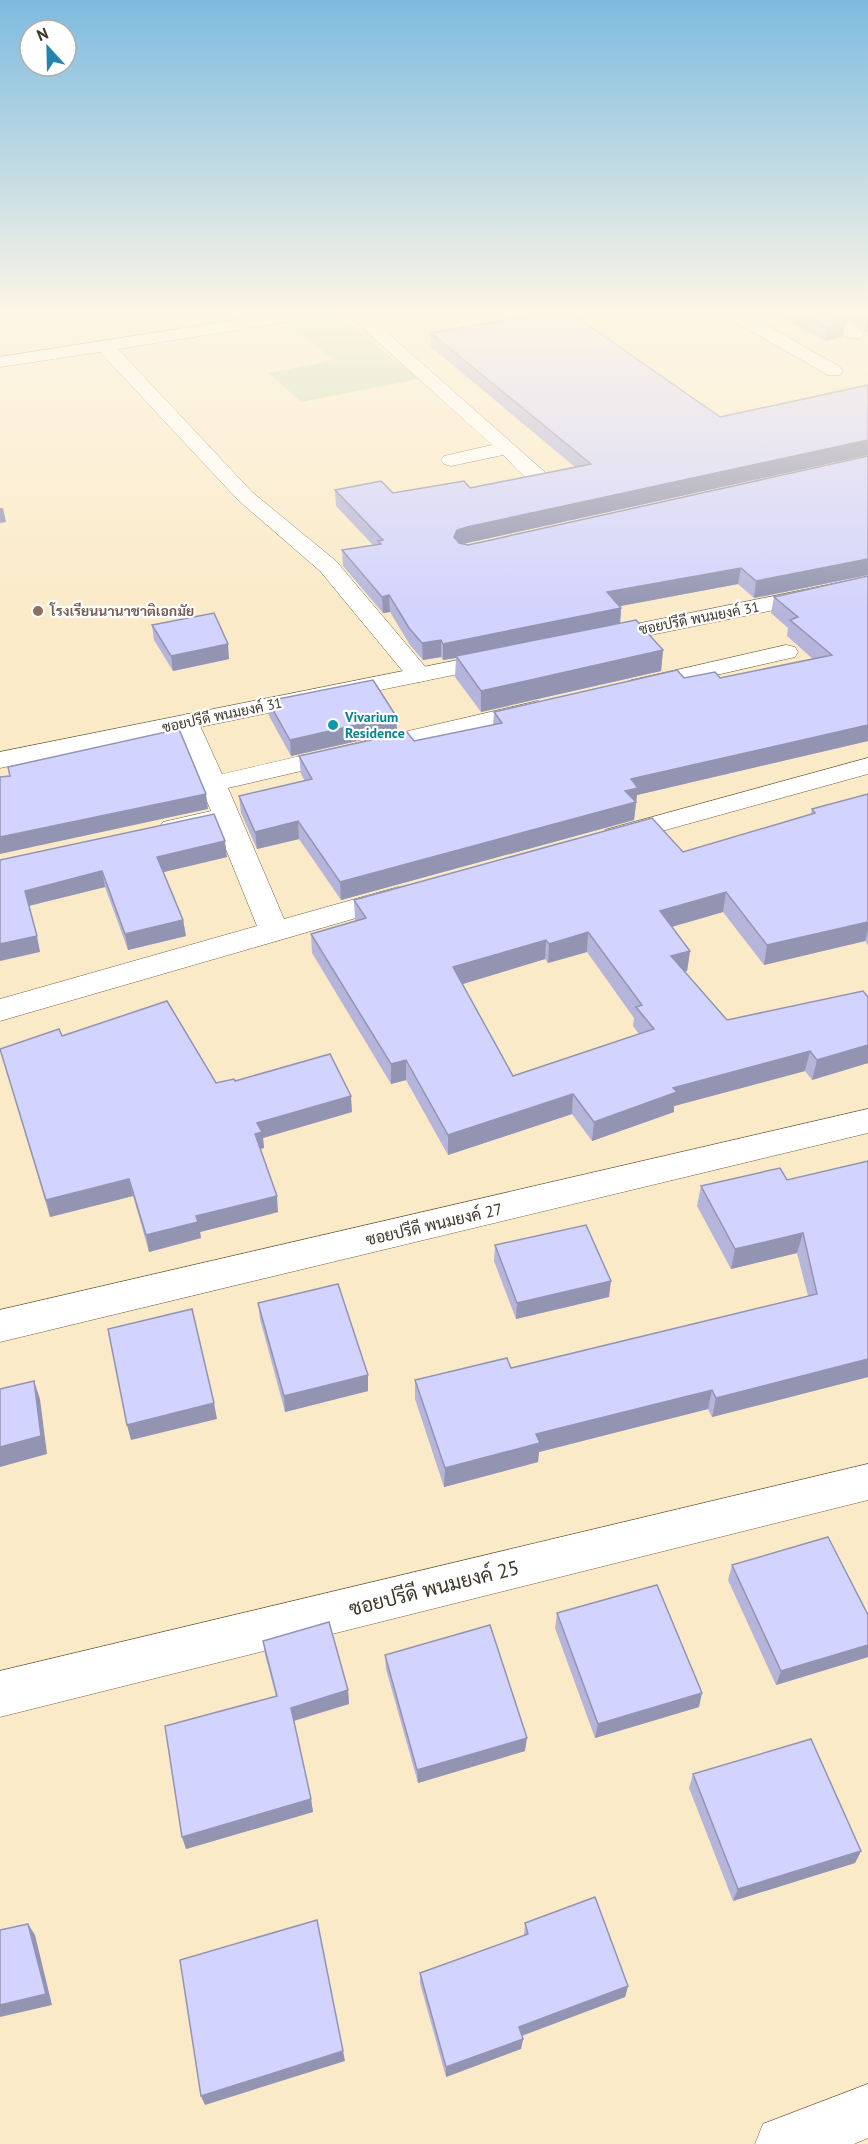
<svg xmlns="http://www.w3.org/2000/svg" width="868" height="2144" font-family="'PT Sans',Sarabun,sans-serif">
<rect width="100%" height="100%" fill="#faeac8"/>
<path fill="#c6dab7" d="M338,315L419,379L301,402L269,373L334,360L290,323Z"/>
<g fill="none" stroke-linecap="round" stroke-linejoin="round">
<defs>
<g id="street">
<path d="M279,313H321L318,317L312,318L118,349L252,492L336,561L428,670L431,675L428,680L419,682L410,680L320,571L238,500L100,352L0,367V357Z"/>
<path d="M346,313H365L547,474L550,478L547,482C529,487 515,466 503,455L451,466L444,464L441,460L444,456L492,445Z"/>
<path d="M723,313H745L840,367L843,371L840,375H828L726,317Z"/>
<path d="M804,313H826L861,330L864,334L861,338H849L807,317Z"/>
<path d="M786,645L795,647L798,652L795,657L638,693L629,691L626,686L629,681Z"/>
<path d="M538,701L547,704L551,709L547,714L228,788L284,919L398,887L408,889L413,896L408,903L0,1021V999L257,926L217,827L173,836L163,834L159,828L163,822L211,811L174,722L178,717L187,714L196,717L222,774Z"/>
<path d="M868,758V774L615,844L605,842L601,836L605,830Z"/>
<path d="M868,1109V1133L0,1342V1310Z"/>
<path d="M868,1464V1500L0,1717V1671Z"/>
<path d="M868,2084V2138L854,2144H755L763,2124Z"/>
</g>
<g id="secondary">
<path d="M868,577V591L601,645L593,643L589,638L593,633L601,631Z"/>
<path d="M498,652L507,654L510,659L507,664L0,768V752Z"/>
</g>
</defs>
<use href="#street" stroke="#6e6143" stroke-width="1"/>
<use href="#secondary" stroke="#6e6143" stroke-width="1"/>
<use href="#street" fill="#fff" fill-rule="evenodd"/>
<use href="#secondary" fill="#fff" fill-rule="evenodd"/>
</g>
<g fill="#b5b5db" fill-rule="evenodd">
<path d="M579,313H589V320Z"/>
<path d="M772,313H824L842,337L825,341Z"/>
<path d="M831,313H868V331L865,332L862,328Z"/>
<path d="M431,333L720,417L868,385V455L463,544L468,545L868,456V575L754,598L738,584L619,606L621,608L620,623L663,650L661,671L481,712L455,677L456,658L443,660L441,657L423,660L410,645L390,612L383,613L343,566L342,550L373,545L336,506L335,490L393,493L470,488L575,467L431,347Z"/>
<path d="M868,576V741L637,795L634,820L341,900L299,839L257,849L241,813L239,796L305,781L301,774L299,756L414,741L493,725L494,712L684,678H720L813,659L787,636L788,628L771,613L774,597Z"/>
<path d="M152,625L229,659L173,671L154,640Z"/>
<path d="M268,701L396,716L397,732L291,756L269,716Z"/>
<path d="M868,794V945L865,941L764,965L723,912L672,927L690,951L687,971L684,972L727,1020L868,997V1063L812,1080L805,1071L674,1106V1112L592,1141L572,1114L448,1155L406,1080L391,1084L312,953L311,934L355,921V920L354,900L683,852L811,814L812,809ZM587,952L634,1018L633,1026L639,1034L513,1076L462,984L545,959L548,963Z"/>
<path d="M227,857L163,872L183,920L186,936L128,950L105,887L29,906L40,952L0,860Z"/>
<path d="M62,1036L216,1083L235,1081L352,1112L263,1138L264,1148L260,1149L278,1212L200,1232L201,1238L149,1252L133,1196L50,1217L0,1049Z"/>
<path d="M780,1168L868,1377L712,1417L708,1409L539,1452L538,1462L444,1487L415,1399V1380L511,1368L808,1296L797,1253L731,1269L697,1206L701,1186Z"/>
<path d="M495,1245L609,1297L516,1319L494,1261Z"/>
<path d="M258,1303L368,1391L285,1412L260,1319Z"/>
<path d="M732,1565L868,1615V1657L776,1685L728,1580Z"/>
<path d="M557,1613L699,1707L595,1738L555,1628Z"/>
<path d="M263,1641L348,1690L349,1704L294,1721L311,1799L313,1812L186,1849L276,1696L265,1655Z"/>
<path d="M385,1655L525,1751L418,1783L386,1669Z"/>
<path d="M693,1774L861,1851L855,1863L733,1901L689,1788Z"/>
<path d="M525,1923L628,1986L625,1997L522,2036L523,2039L521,2049L446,2077L420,1983V1973L524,1936Z"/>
</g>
<g fill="#9394b2">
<path d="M868,318V331L865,332Z"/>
<path d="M845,323L842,337L825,341L827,327Z"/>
<path d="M868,440V455L467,543L457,546L454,537L457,530L467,527Z"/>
<path d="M0,508H3L6,522L0,523Z"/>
<path d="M868,559V575L754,598L756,581Z"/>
<path d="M741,568L738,584L605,609L607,592Z"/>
<path d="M389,595L390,612L383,613L382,597Z"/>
<path d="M621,608L620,625L456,656V658L443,660V644Z"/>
<path d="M441,640V657L423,660L422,643Z"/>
<path d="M228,644L229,659L173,671L171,656Z"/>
<path d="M663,650L661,671L481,712V691Z"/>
<path d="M396,716L397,732L291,756L290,740Z"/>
<path d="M868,725V741L637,795L634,820L341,900L340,882L625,791L631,779Z"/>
<path d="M206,794L208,809L0,854V837Z"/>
<path d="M298,821L299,839L257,849L255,832Z"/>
<path d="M225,841L227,857L160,873L157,857Z"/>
<path d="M102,871L105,887L28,906L25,891Z"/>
<path d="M726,892L723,912L657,931L660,911Z"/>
<path d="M183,920L186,936L128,950L125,934Z"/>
<path d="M868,922V930L865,941L764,965L767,945Z"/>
<path d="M588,932L587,952L548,963L549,944Z"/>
<path d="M37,936L40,952L0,961V944Z"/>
<path d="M546,940L545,959L453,987V967Z"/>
<path d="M690,951L687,971L668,976L671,956Z"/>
<path d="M868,1045V1063L812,1080L817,1060Z"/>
<path d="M810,1051L805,1071L674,1106V1112L592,1141L594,1122L673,1088Z"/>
<path d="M406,1060V1080L391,1084V1064Z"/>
<path d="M573,1094L572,1114L448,1155V1135Z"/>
<path d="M351,1096L352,1112L263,1138L264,1148L257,1150L255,1134L257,1123Z"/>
<path d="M129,1179L133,1196L50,1217L46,1200Z"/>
<path d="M277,1196L278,1212L200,1232L201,1238L149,1252L146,1235L196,1216Z"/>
<path d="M803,1233L797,1253L731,1269L735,1249Z"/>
<path d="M611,1281L609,1297L516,1319L517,1303Z"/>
<path d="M868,1359V1377L712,1417L716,1398Z"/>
<path d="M368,1375V1391L285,1412L284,1396Z"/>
<path d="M34,1381L40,1399L47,1454L0,1467V1447Z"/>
<path d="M712,1390L708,1409L539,1452L538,1462L444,1487L445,1468L536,1434Z"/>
<path d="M214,1403L217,1419L131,1440L127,1425Z"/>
<path d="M868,1645V1657L776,1685L781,1671Z"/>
<path d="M348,1690L349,1704L293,1721L291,1708Z"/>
<path d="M702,1693L699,1707L595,1738L598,1724Z"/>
<path d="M527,1738L525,1751L418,1783L417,1770Z"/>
<path d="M311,1799L313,1812L186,1849L182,1837Z"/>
<path d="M861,1851L855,1863L733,1901L738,1889Z"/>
<path d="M28,1924L35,1935L52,2005L0,2017V2005Z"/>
<path d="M628,1986L625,1997L518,2037L519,2027Z"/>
<path d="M523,2039L521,2049L446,2077V2067Z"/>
<path d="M343,2051L345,2061L205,2105L201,2096Z"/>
</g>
<g fill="#d2d3ff" stroke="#9394b2" stroke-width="1.5" fill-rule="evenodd">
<path d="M547,313H571L720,417L868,385V440L467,527L457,530L454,537L459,543L468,545L868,456V559L756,581L741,568L607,592L621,608L443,644L441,640L422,643L409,628L389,595L382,597L342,550L381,544L378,541L383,540L335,490L381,481L393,493L464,481L470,488L591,464L431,333Z"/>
<path d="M800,313H824L845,323L827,327Z"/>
<path d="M862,313H868V318L865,314Z"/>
<path d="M868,576V725L631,779L638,788L625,791L636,802L340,882L298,821L255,832L239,796L312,779L299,756L407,732L414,741L502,723L494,712L677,670L684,678L715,672L720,678L832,655L790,620L798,617L774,597Z"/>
<path d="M214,613L228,644L171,656L152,625Z"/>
<path d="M636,620L663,650L481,691L456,656Z"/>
<path d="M373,680L396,716L290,740L268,701Z"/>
<path d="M179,729L206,794L0,837V777L10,776L8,767Z"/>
<path d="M868,794V922L767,945L726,892L660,911L690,951L671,956L727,1020L863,991L868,997V1045L817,1060L810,1051L673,1088L677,1092L594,1122L573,1094L448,1135L406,1060L391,1064L311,934L366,918L354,900L652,818L683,852L815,813L812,809ZM588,932L642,1005L636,1007L654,1029L513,1076L453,967L546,940L549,944Z"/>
<path d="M214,814L225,841L157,857L183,920L125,934L102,871L25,891L37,936L0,944V860Z"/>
<path d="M167,1001L216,1083L234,1079L235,1081L330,1054L351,1096L257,1123L262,1132L255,1134L277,1196L196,1216L198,1222L146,1235L129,1179L46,1200L0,1049L59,1029L62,1036Z"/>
<path d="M868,1161V1359L716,1398L712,1390L536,1434L540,1443L445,1468L415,1380L507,1358L511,1368L817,1294L803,1233L735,1249L701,1186L780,1168L787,1180Z"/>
<path d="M586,1225L611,1281L517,1303L495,1245Z"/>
<path d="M338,1284L368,1375L284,1396L258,1303Z"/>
<path d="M192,1309L214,1403L127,1425L108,1329Z"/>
<path d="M34,1381L41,1436L0,1447V1389Z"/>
<path d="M828,1537L868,1615V1645L781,1671L732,1565Z"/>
<path d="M657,1585L702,1693L598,1724L557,1613Z"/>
<path d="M329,1622L348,1690L291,1708L311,1799L182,1837L165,1726L277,1696L263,1641Z"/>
<path d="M490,1625L527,1738L417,1770L385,1655Z"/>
<path d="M811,1739L861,1851L738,1889L693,1774Z"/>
<path d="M595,1897L628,1986L519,2027L523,2039L446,2067L420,1973L528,1934L525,1923Z"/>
<path d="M317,1920L343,2051L201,2096L180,1960Z"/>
<path d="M28,1924L46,1994L0,2005V1930Z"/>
</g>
<linearGradient id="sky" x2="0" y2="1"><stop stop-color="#7dbbe0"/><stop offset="0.51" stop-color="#fdf6e6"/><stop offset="1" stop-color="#fdf6e6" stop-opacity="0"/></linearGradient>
<rect width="868" height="613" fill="url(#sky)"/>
<circle fill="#8d6e63" stroke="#fff" stroke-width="2" cx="38" cy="611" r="6"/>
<circle fill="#0f9aa8" stroke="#fff" stroke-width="2" cx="333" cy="725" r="6"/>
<g text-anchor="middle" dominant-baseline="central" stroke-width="4.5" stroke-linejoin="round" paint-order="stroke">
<g font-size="14" font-weight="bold" fill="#785e54" stroke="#fff" text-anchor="start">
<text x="50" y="611">โรงเรียนนานาชาติเอกมัย</text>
</g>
<g font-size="14" fill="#3e382b" stroke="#fff">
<text transform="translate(699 618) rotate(-11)">ซอยปรีดี พนมยงค์ 31</text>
<text transform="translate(222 715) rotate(-12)">ซอยปรีดี พนมยงค์ 31</text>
</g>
<g font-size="14" font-weight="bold" fill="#0d838f" stroke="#fff" text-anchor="start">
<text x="345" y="717">Vivarium<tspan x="345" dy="16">Residence</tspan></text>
</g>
<g font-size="16" fill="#3e382b" stroke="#fff">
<text transform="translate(434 1224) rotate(-13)">ซอยปรีดี พนมยงค์ 27</text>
</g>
<g font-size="20" fill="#3e382b" stroke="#fff">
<text transform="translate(434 1588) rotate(-14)">ซอยปรีดี พนมยงค์ 25</text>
</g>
</g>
<g transform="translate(48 48) rotate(338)"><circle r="28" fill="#ffffff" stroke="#b2afaa" stroke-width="1.5"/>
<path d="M0-4.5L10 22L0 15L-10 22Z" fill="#2284af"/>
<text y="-9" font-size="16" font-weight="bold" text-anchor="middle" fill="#3e382b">N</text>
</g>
</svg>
